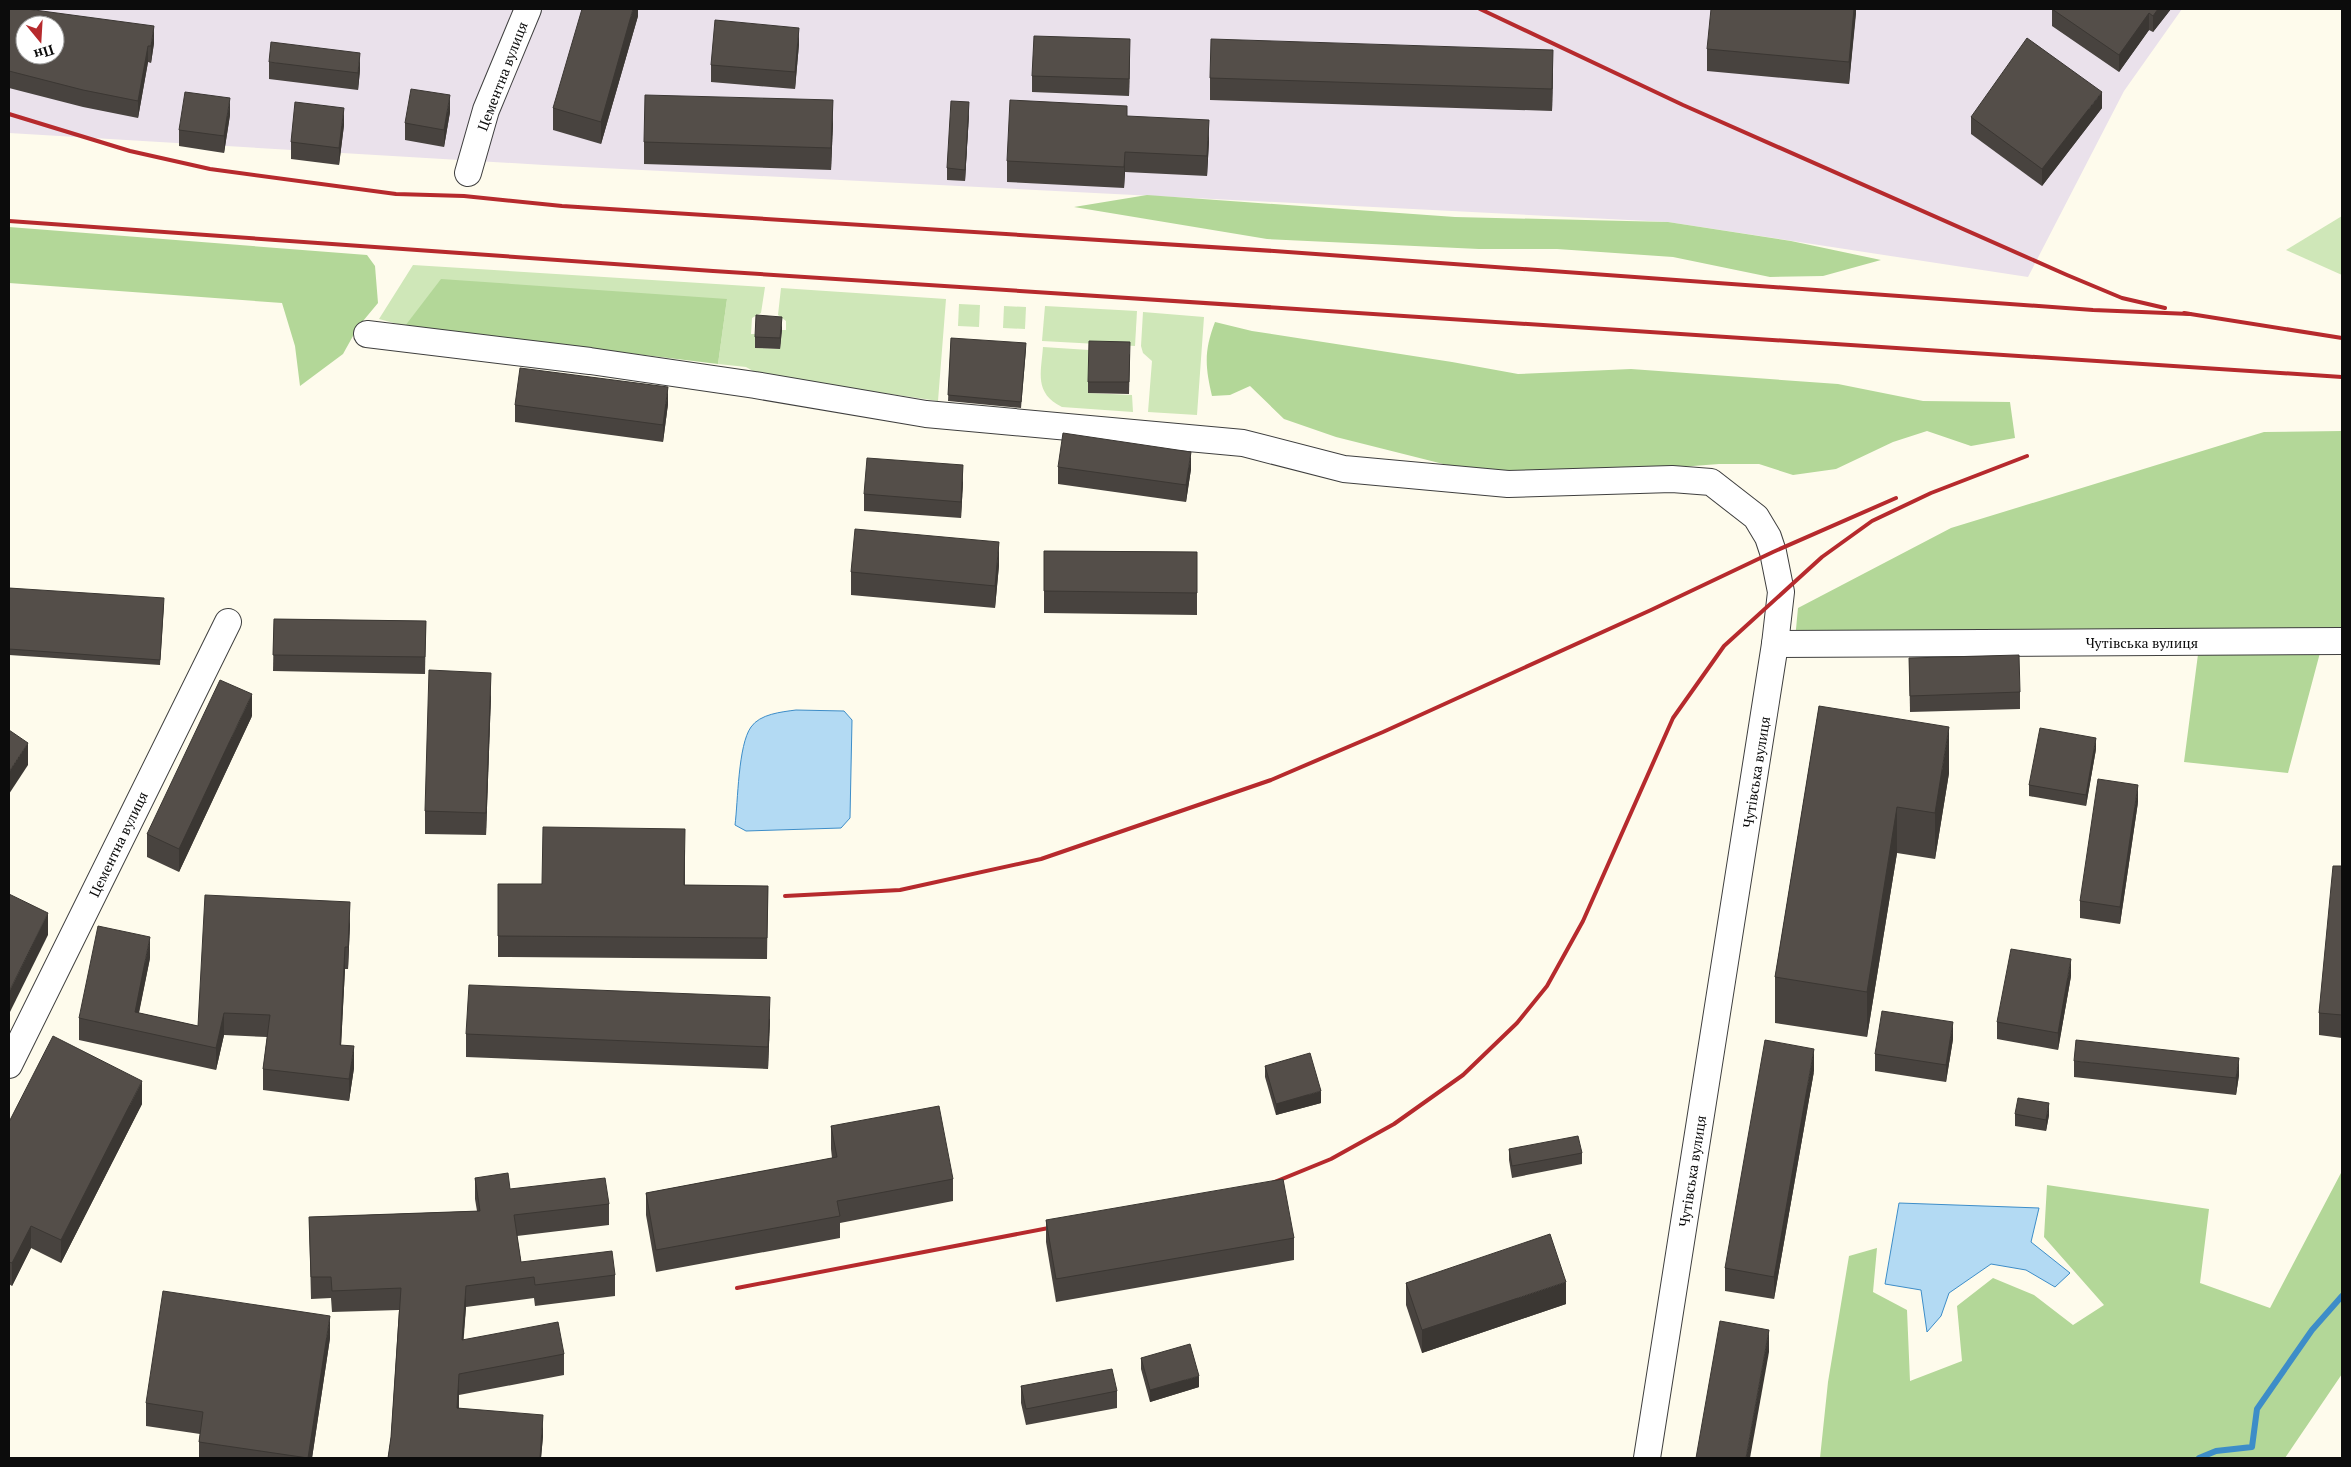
<svg xmlns="http://www.w3.org/2000/svg" width="2351" height="1467" font-family="'PT Serif',serif">
<rect width="100%" height="100%" fill="#fefbec"/>
<path fill="#eae1eb" fill-rule="evenodd" d="M9,9H2182L2124,91L2028,277L1668,222L544,165L9,133ZM25,25H55V55H25Z"/>
<g fill="#cfe7b8">
<path d="M2342,216V275L2286,250Z"/>
<path d="M413,265L765,287L761,313L752,318L751,334H755V348L780,349L782,330H786V321L778,315L781,288L946,299L938,401L760,375L746,367L718,364L727,299L405,326L379,319Z"/>
<path d="M959,304L980,305L979,327L958,326Z"/>
<path d="M1004,306L1026,307L1025,329L1003,328Z"/>
<path d="M1045,306L1137,311L1135,346L1042,341Z"/>
<path d="M1143,312L1204,317L1197,415L1148,412L1152,361L1143,353L1141,346Z"/>
<path d="M1043,347L1089,350L1088,393L1132,395L1133,412L1062,407C1034,393 1041,373 1043,347Z"/>
</g>
<g fill="#b3d798">
<path d="M1147,195L1455,217L1668,222L1791,241L1881,260L1823,276L1770,277L1673,257L1557,249H1479L1267,239L1074,207Z"/>
<path d="M9,227L367,255L375,266L378,303L358,327L343,354L300,386L295,346L282,303L9,283Z"/>
<path d="M441,279L727,299L718,364L405,326Z"/>
<path d="M1215,322L1252,331L1452,362L1518,374L1631,369L1838,384L1923,401L2010,402L2015,438L1971,446L1927,431L1893,442L1836,469L1793,475L1759,464H1719L1523,479L1483,474L1336,437L1284,419L1250,386L1230,395L1212,396C1205,366 1204,351 1215,322Z"/>
<path d="M2342,431V650L2321,649L2288,773L2184,762L2200,639L1794,650L1798,608L1951,528L2264,432Z"/>
<path d="M2342,1171V1374L2285,1458H1820L1828,1382L1849,1256L1877,1248L1873,1292L1907,1310L1910,1381L1962,1361L1957,1306L1993,1278L2034,1295L2073,1325L2104,1305L2044,1237L2047,1185L2209,1209L2200,1283L2270,1308Z"/>
</g>
<g fill="#b3daf3" stroke="#3d8dc8">
<path d="M796,710L844,711L852,720L850,818L841,828L746,831L735,825C738,802 738,745 751,727C760,714 781,712 796,710Z"/>
<path d="M1899,1203L2039,1208L2031,1242L2070,1273L2055,1287L2026,1270L1991,1264L1949,1293L1941,1316L1927,1332L1921,1290L1885,1284Z"/>
</g>
<g fill="none" stroke-linecap="round" stroke-linejoin="round">
<path stroke="#3d8dc8" stroke-width="6" d="M2199,1458L2216,1451L2252,1447L2257,1409L2312,1330L2342,1296"/>
<defs>
<g id="minor">
<path d="M468,173L486,110L528,9"/>
<path d="M367,334L590,361L755,385L926,414L1243,443L1344,469L1508,484L1672,479L1711,482L1756,517L1768,537L1773,552L1781,592L1775,644L1647,1458"/>
<path d="M1775,644L2342,641"/>
<path d="M9,1065L228,622"/>
</g>
</defs>
<use href="#minor" stroke="#3f3f3f" stroke-width="28"/>
<use href="#minor" stroke="#fff" stroke-width="26"/>
<g stroke="#b62a2d" stroke-width="4">
<path d="M1480,9L1683,105L2067,275L2122,298L2165,308"/>
<path d="M9,114L130,151L210,169L396,194L464,196L562,206L1274,251L2093,310L2190,314"/>
<path d="M9,221L713,271L2342,377"/>
<path d="M2184,313L2342,338"/>
<path d="M785,896L900,890L1041,859L1271,780L1383,732L1651,610L1773,552L1896,498"/>
<path d="M1270,1184L1331,1159L1394,1124L1463,1075L1517,1023L1547,986L1583,921L1673,718L1724,646L1822,557L1872,521L1931,493L2027,456"/>
<path d="M737,1288L1059,1226"/>
</g>
</g>
<g fill="#48433f">
<path d="M9,9L154,43L151,63L148,62L138,118L83,107L9,88Z"/>
<path d="M638,9V16L601,144L553,130V108Z"/>
<path d="M1856,9L1849,84L1707,71V49Z"/>
<path d="M2052,9H2171L2153,32L2149,30L2119,72L2052,26Z"/>
<path d="M799,44L795,89L711,82V65Z"/>
<path d="M1130,56L1129,96L1032,92V76Z"/>
<path d="M269,62L360,70L358,90L269,79Z"/>
<path d="M1553,73L1552,111L1210,100V78Z"/>
<path d="M2102,108L2042,186L1971,134V117Z"/>
<path d="M450,112L444,147L405,140V123Z"/>
<path d="M969,114L965,181L947,180V168Z"/>
<path d="M230,115L224,153L179,146V130Z"/>
<path d="M1127,116L1209,141L1207,176L1125,172L1124,188L1007,182V161Z"/>
<path d="M833,123L831,170L644,164V142Z"/>
<path d="M344,125L339,165L291,159V142Z"/>
<path d="M782,329L780,349L755,348V337Z"/>
<path d="M951,338L1026,349L1021,408L948,401Z"/>
<path d="M1130,354L1129,394L1088,393V382Z"/>
<path d="M668,404L663,442L515,422V405Z"/>
<path d="M1058,467L1191,469L1186,502L1058,484Z"/>
<path d="M963,482L961,518L864,511V494Z"/>
<path d="M1044,551L1197,552V615L1044,613Z"/>
<path d="M999,565L995,608L851,595V572Z"/>
<path d="M9,588L164,604L160,665L9,655Z"/>
<path d="M274,619L426,621L425,674L273,671Z"/>
<path d="M1909,658L2020,692V709L1910,712Z"/>
<path d="M491,695L486,835L425,834V811Z"/>
<path d="M1819,706L1949,773L1935,859L1897,853L1867,1037L1775,1023V977Z"/>
<path d="M252,716L179,872L147,857V834Z"/>
<path d="M2096,749L2086,806L2029,796V785Z"/>
<path d="M2138,802L2120,924L2080,918V901Z"/>
<path d="M685,850V885L768,886L767,959L498,957V884H542Z"/>
<path d="M2342,866V1038L2319,1035V1013Z"/>
<path d="M350,924L348,969H345L341,1045L354,1068L349,1101L263,1090V1069L267,1037L224,1035L216,1070L79,1040V1018L150,958L139,1013L198,1026Z"/>
<path d="M2071,976L2058,1050L1997,1039V1022Z"/>
<path d="M770,1019L768,1069L466,1057V1034Z"/>
<path d="M1953,1039L1946,1082L1875,1071V1054Z"/>
<path d="M2074,1061L2239,1075L2236,1095L2074,1077Z"/>
<path d="M1265,1066L1321,1103L1276,1115L1265,1077Z"/>
<path d="M1814,1071L1774,1299L1725,1291V1268Z"/>
<path d="M142,1104L61,1263L31,1248L12,1286L9,1284V1122Z"/>
<path d="M2015,1114L2049,1115L2046,1131L2015,1126Z"/>
<path d="M831,1126L953,1179V1201L840,1223V1238L656,1272L646,1215V1193L832,1158L831,1149Z"/>
<path d="M1509,1149L1582,1153V1164L1512,1178L1509,1160Z"/>
<path d="M475,1178L510,1189L609,1204V1225L517,1236L521,1262L615,1275V1296L535,1306L534,1298L466,1307L463,1340L564,1354V1375L459,1395V1408L543,1436L541,1458H388L391,1437L399,1310L332,1312L331,1298L311,1299L309,1217L477,1211L475,1199Z"/>
<path d="M1046,1220L1294,1238V1260L1056,1302L1046,1242Z"/>
<path d="M1406,1283L1566,1304L1422,1353L1406,1305Z"/>
<path d="M330,1338L312,1458H199V1442L200,1434L146,1426V1403Z"/>
<path d="M1141,1358L1199,1387L1150,1402L1141,1369Z"/>
<path d="M1021,1386L1117,1391V1408L1026,1425L1021,1403Z"/>
</g>
<g fill="#3b3733">
<path d="M633,9H638V16L601,144V122Z"/>
<path d="M1854,9H1856V14L1849,84V62Z"/>
<path d="M2158,9H2171L2153,32V16Z"/>
<path d="M2149,13V30L2119,72V55Z"/>
<path d="M154,26V43L151,63V46Z"/>
<path d="M799,28V44L795,89V72Z"/>
<path d="M1130,39V56L1129,96V79Z"/>
<path d="M148,46V62L138,118V101Z"/>
<path d="M1553,50V73L1552,111V89Z"/>
<path d="M360,53V70L358,90V73Z"/>
<path d="M2102,92V108L2042,186V169Z"/>
<path d="M450,95V112L444,147V130Z"/>
<path d="M230,98V115L224,153V136Z"/>
<path d="M833,100V123L831,170V148Z"/>
<path d="M969,102V114L965,181V170Z"/>
<path d="M344,108V125L339,165V148Z"/>
<path d="M1209,120V141L1207,176V156Z"/>
<path d="M1125,152V172L1124,188V167Z"/>
<path d="M782,317V329L780,349V338Z"/>
<path d="M668,387V404L663,442V425Z"/>
<path d="M1191,452V469L1186,502V485Z"/>
<path d="M963,465V482L961,518V502Z"/>
<path d="M999,542V565L995,608V586Z"/>
<path d="M491,673V695L486,835V813Z"/>
<path d="M252,694V716L179,872V849Z"/>
<path d="M1949,727V773L1935,859V813Z"/>
<path d="M2096,738V749L2086,806V795Z"/>
<path d="M28,743V765L9,794V772Z"/>
<path d="M2138,785V802L2120,924V907Z"/>
<path d="M1897,807V853L1867,1037V992Z"/>
<path d="M350,902V924L348,969V947Z"/>
<path d="M48,913V935L9,1014V992Z"/>
<path d="M150,937V958L135,1031V1012Z"/>
<path d="M345,947V969L340,1066V1045Z"/>
<path d="M2071,959V976L2058,1050V1033Z"/>
<path d="M770,997V1019L768,1069V1047Z"/>
<path d="M224,1013V1035L216,1070V1048Z"/>
<path d="M1953,1022V1039L1946,1082V1065Z"/>
<path d="M354,1046V1068L349,1101V1079Z"/>
<path d="M1814,1049V1071L1774,1299V1277Z"/>
<path d="M2239,1058V1075L2236,1095V1078Z"/>
<path d="M142,1081V1104L61,1263V1240Z"/>
<path d="M1321,1091V1103L1276,1115V1104Z"/>
<path d="M2049,1103V1115L2046,1131V1120Z"/>
<path d="M31,1226V1248L12,1286V1263Z"/>
<path d="M1566,1282V1304L1422,1353V1330Z"/>
<path d="M466,1286V1307L462,1362V1340Z"/>
<path d="M330,1316V1338L312,1458H308Z"/>
<path d="M1769,1330V1352L1750,1458H1746Z"/>
<path d="M459,1374V1395L457,1429V1408Z"/>
<path d="M1199,1376V1387L1150,1402V1390Z"/>
<path d="M543,1415V1436L541,1458H540Z"/>
</g>
<g fill="#544e49" stroke="#3b3733" fill-rule="evenodd">
<path d="M9,9H27L154,26L151,46H148L138,101L83,90L9,71ZM25,25H55V55H25Z"/>
<path d="M582,9H633L601,122L553,108Z"/>
<path d="M1711,9H1854L1849,62L1707,49Z"/>
<path d="M2052,9H2158L2153,16L2149,13L2119,55Z"/>
<path d="M715,20L799,28L795,72L711,65Z"/>
<path d="M1034,36L1130,39L1129,79L1032,76Z"/>
<path d="M2027,38L2102,92L2042,169L1971,117Z"/>
<path d="M1211,39L1553,50L1552,89L1210,78Z"/>
<path d="M271,42L360,53L358,73L269,62Z"/>
<path d="M411,89L450,95L444,130L405,123Z"/>
<path d="M185,92L230,98L224,136L179,130Z"/>
<path d="M645,95L833,100L831,148L644,142Z"/>
<path d="M1010,100L1127,106V116L1209,120L1207,156L1125,152L1124,167L1007,161Z"/>
<path d="M951,101L969,102L965,170L947,168Z"/>
<path d="M295,102L344,108L339,148L291,142Z"/>
<path d="M756,315L782,317L780,338L755,337Z"/>
<path d="M951,338L1026,343L1021,402L948,395Z"/>
<path d="M1089,341L1130,342L1129,382H1088Z"/>
<path d="M520,368L668,387L663,425L515,405Z"/>
<path d="M1063,433L1191,452L1186,485L1058,467Z"/>
<path d="M867,458L963,465L961,502L864,494Z"/>
<path d="M855,529L999,542L995,586L851,572Z"/>
<path d="M1044,551L1197,552V593L1044,591Z"/>
<path d="M9,588L164,598L160,660L9,649Z"/>
<path d="M274,619L426,621L425,657L273,655Z"/>
<path d="M2019,655L2020,692L1910,696L1909,658Z"/>
<path d="M429,670L491,673L486,813L425,811Z"/>
<path d="M220,680L252,694L179,849L147,834Z"/>
<path d="M1819,706L1949,727L1935,813L1897,807L1867,992L1775,977Z"/>
<path d="M2040,728L2096,738L2086,795L2029,785Z"/>
<path d="M9,730L28,743L9,772Z"/>
<path d="M2098,779L2138,785L2120,907L2080,901Z"/>
<path d="M543,827L685,829L684,885L768,886L767,938L498,936V884H542Z"/>
<path d="M2333,866H2342V1015L2319,1013Z"/>
<path d="M9,894L48,913L9,992Z"/>
<path d="M205,895L350,902L348,947H345L340,1045L354,1046L349,1079L263,1069L270,1015L224,1013L216,1048L79,1018L98,926L150,937L135,1012L198,1026Z"/>
<path d="M2011,949L2071,959L2058,1033L1997,1022Z"/>
<path d="M469,985L770,997L768,1047L466,1034Z"/>
<path d="M1882,1011L1953,1022L1946,1065L1875,1054Z"/>
<path d="M53,1036L142,1081L61,1240L31,1226L12,1263L9,1262V1122Z"/>
<path d="M1765,1040L1814,1049L1774,1277L1725,1268Z"/>
<path d="M2076,1040L2239,1058L2236,1078L2074,1061Z"/>
<path d="M1310,1053L1321,1091L1276,1104L1265,1066Z"/>
<path d="M2018,1098L2049,1103L2046,1120L2015,1114Z"/>
<path d="M939,1106L953,1179L837,1201L840,1216L656,1250L646,1193L837,1157L831,1126Z"/>
<path d="M1578,1136L1582,1153L1512,1166L1509,1149Z"/>
<path d="M508,1173L510,1189L605,1178L609,1204L514,1215L521,1262L612,1251L615,1275L535,1285L534,1277L466,1286L462,1340L558,1322L564,1354L459,1374L457,1408L543,1415L540,1458H388L391,1437L401,1288L332,1291L331,1277H311L309,1217L480,1211L475,1178Z"/>
<path d="M1283,1179L1294,1238L1056,1279L1046,1220Z"/>
<path d="M1550,1234L1566,1282L1422,1330L1406,1283Z"/>
<path d="M163,1291L330,1316L308,1458L199,1442L203,1412L146,1403Z"/>
<path d="M1720,1321L1769,1330L1746,1458H1696Z"/>
<path d="M1190,1344L1199,1376L1150,1390L1141,1358Z"/>
<path d="M1112,1369L1117,1391L1026,1409L1021,1386Z"/>
</g>
<g text-anchor="middle" dominant-baseline="central" stroke-width="5" stroke-linejoin="round" paint-order="stroke">
<g font-size="14" fill="#0c0c0c" stroke="#fff">
<text transform="translate(502 76) rotate(-69)">Цементна вулиця</text>
<text x="2142" y="642">Чутівська вулиця</text>
<text transform="translate(1756 772) rotate(-81)">Чутівська вулиця</text>
<text transform="translate(118 844) rotate(-64)">Цементна вулиця</text>
<text transform="translate(1692 1171) rotate(-81)">Чутівська вулиця</text>
</g>
</g>
<rect width="2351" height="1467" fill="none" stroke="#0c0c0c" stroke-width="20"/>
<g transform="translate(40 40) rotate(162)"><circle r="24" fill="#ffffff" stroke="#9e9e9e"/>
<path d="M0-4L9 19L0 12L-9 19Z" fill="#b62a2d"/>
<text y="-8" font-size="14" font-weight="bold" text-anchor="middle" fill="#0c0c0c">Пн</text>
</g>
</svg>
